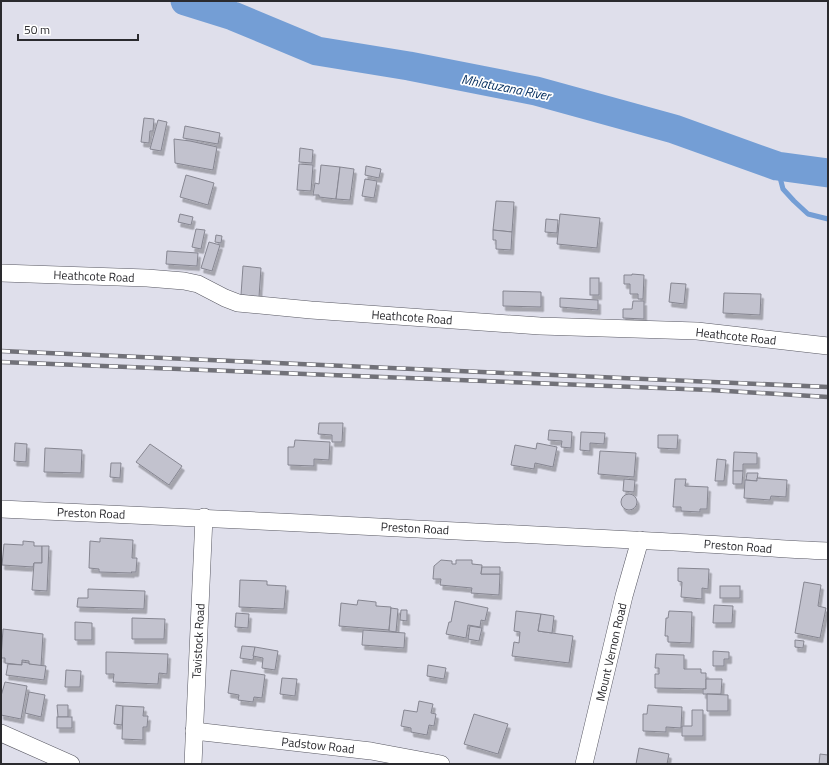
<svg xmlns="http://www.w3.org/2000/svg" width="829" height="765" font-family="'Titillium Web',sans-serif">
<defs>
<filter id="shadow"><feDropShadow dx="2.5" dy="4.5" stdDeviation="0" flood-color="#0004"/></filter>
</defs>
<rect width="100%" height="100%" fill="#dfdfeb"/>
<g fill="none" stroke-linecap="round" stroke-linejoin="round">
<path stroke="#749ed5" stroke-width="5" d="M777,166L783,189L794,201L808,214L828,219"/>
<path stroke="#749ed5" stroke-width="29" d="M185,1L233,16L317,51L409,66L536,91L674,129L777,166L828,173"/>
</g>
<g fill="#c2c2ce" stroke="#868691" filter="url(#shadow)">
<path d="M144,118L154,119L153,131H150L149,143L141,142Z"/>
<path d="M158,120L167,122L161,151L150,149Z"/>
<path d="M185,126L220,133L218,144L183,138Z"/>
<path d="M174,139L190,141L217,147L213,170L175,163Z"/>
<path d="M300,148L313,150L312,163L299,162Z"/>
<path d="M299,164L313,165L311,191L297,190Z"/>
<path d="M321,165L340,167L336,199L319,197V195H313L315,183L319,184Z"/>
<path d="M366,166L381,169L379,178L365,175Z"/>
<path d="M340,167L354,169L350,200L336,199Z"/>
<path d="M186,175L214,183L208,205L180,197Z"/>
<path d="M365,179L377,181L374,198L362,196Z"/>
<path d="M496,201L514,202L512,232L493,230Z"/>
<path d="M180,214L193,217L191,225L178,222Z"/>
<path d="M560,214L600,218L597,248L557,244Z"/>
<path d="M546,219L558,220L557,233L545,232Z"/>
<path d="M196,229L205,230L201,249L192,247Z"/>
<path d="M493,230L512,232L511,250L496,249V240H493Z"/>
<path d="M216,235L222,236L221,243L215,242Z"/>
<path d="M209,242L220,245L212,271L201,268Z"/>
<path d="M167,251L198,253L197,266L166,264Z"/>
<path d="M243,266L261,268L259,297L241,295Z"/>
<path d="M632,274L644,275L643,299H638V294H630V284H624V275H632Z"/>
<rect x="590" y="278" width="9" height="17"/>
<path d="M671,283L686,284L684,304L669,302Z"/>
<path d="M503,291L541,292V307L503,306Z"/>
<path d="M724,293L761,294L760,315L723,313Z"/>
<path d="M560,298L598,300V310L560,307Z"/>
<path d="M633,301H644V319L623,318V309H632Z"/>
<path d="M319,423H343L342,442H332V435L318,434Z"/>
<path d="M549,430L572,432L571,448L561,447L562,441L548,440Z"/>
<path d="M581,432L605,433L604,444L590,443V451L580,450Z"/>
<path d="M658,435H678L677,449L658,448Z"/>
<path d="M295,440L330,442L329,460L314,459V466L288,465V447H294Z"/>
<path d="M15,443L27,444L26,462L14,461Z"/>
<path d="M537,443L557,447L553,467L535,463L534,469L511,465L515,445L536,449Z"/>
<path d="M150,444L182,466L169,485L136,462Z"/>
<path d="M45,448L82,450L81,473L44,472Z"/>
<path d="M600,451L636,453L634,477L598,474Z"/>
<path d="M734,452L757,453V464H743V471H733Z"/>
<path d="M717,459L726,460L724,481H715Z"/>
<path d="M111,463H121L120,478L110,477Z"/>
<path d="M733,471H743L742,484H733Z"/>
<path d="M747,473H758L757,481L746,480Z"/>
<path d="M757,478L787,480L786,497L771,496L770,500L744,498L745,480L757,481Z"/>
<path d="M624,479L635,480L634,492L623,491Z"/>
<path d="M675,479H686L685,486L708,487L707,509H700V512L681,511V507H673Z"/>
<circle cx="629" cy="502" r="8"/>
<path d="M100,538L133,540L132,558H137L136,572H131L132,573L99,572V569L89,568L90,541L100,542Z"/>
<path d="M23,541L34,542V546H42V563H34L33,567L2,565L4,544L23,545Z"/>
<path d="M42,546H49L47,591L32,590L34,563H42Z"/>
<path d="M441,560L452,561V564H456V560H472V564L482,565L481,574H500L499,595L471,593L472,588L440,585L441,579H433L434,566Z"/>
<path d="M482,567H500V574H481Z"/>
<path d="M678,568L709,569L708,589L702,588V599L681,597L682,582L678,581Z"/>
<path d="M240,580L267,581V585L286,586L284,609L239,607Z"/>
<path d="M804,582L821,585L818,606L826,608L820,638L795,633Z"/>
<rect x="720" y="586" width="20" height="12"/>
<path d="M88,589L145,591L144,609L77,607L78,598H88Z"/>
<path d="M358,600L376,602V606L391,607L389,630L339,626L341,603L357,605Z"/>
<path d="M455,601L488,608L485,621L481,620L480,627L468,625L466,638L446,634L449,622H451Z"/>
<path d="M714,605L733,606L732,623H713Z"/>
<path d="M391,608L398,609L396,632L389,631Z"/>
<path d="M401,610H407V621L400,620Z"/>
<path d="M516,611L541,614L538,631L573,636L569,663L512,656L514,642L519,643L520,632L514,631Z"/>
<path d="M669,611L692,612L691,643L668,642V636H665L666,618H668Z"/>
<path d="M236,613L249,614L248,628L235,627Z"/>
<path d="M541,614L554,616L552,633L538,631Z"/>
<path d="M132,618L165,619L164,639H132Z"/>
<path d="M75,622L92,623V640H75Z"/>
<path d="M470,626L482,628L479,641L468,639Z"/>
<path d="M3,629L43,634L41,666L29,664V661L22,660V665L5,663V658H1Z"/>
<path d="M363,630L405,633L404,648L362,645Z"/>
<path d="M795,640L804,641L803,648L795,647Z"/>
<path d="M242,646L255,647L253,660L240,658Z"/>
<path d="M255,647L278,651L275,670L262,668L263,658L253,656Z"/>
<path d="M713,651L729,652V659H724V666H713Z"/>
<path d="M106,652L168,654L167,674L159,673L158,684L113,682L114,674H106Z"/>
<path d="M656,654L684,655V669H701V673H706V689L655,688V674H659V668H655Z"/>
<path d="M22,662L29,663V664L46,666L44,680L6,675L8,664L22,665Z"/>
<path d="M428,665L446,668L444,679L427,676Z"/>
<path d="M66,670L81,671L80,687H65Z"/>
<path d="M231,670L265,675L262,698L254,697L253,702L238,700L239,695L228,693Z"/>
<path d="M282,678L297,679L295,696L280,694Z"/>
<path d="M706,679H722L721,694H703V689H706Z"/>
<path d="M5,682L27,686L21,719L1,715V696Z"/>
<path d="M29,692L45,695L41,717L25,713Z"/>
<path d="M707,694L728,695V711H707Z"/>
<path d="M419,701L433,704L431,713L436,714L434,726L429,725L427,735L411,732V728L401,726L404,710L417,712Z"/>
<path d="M57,705H68V717H58Z"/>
<path d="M116,705L123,706L122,725L114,724Z"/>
<path d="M648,705L682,707L681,728L666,727V732L643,731V714H647Z"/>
<path d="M123,706L144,707L143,716H148L147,727H143V740L122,739Z"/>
<path d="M692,710H703V736H682V726H692Z"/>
<path d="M474,714L508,724L498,754L464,744Z"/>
<rect x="57" y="717" width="15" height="11"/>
<path d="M639,748L669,754L667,764H636Z"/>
<path d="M820,754L828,755V764H819Z"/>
</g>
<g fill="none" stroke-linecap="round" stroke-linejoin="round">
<defs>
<g id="minor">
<path d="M1,273L147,278L184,281L198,284L225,298L238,303L311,310L540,326L697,331L828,346"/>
<path d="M1,509C212,518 422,529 633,540C698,543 763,548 828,551"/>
<path d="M194,731L371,751L441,764"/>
<path d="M1,733L71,764"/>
<path d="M193,764L204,517"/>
<path d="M584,764L624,596L640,540"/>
</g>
</defs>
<use href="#minor" stroke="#585862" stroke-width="18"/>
<use href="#minor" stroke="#fff" stroke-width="17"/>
<defs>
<g id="rail">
<path d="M1,351L828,387"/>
<path d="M1,362L710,390L828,397"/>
</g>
</defs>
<use href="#rail" stroke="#717178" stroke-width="4.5"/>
<use href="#rail" stroke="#fff" stroke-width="3" stroke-dasharray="9" stroke-linecap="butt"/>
</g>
<g text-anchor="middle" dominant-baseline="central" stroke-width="3.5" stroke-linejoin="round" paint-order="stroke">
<g font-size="12" fill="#2a2a2e" stroke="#fff">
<text transform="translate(94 276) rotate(2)">Heathcote Road</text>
<text transform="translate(412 317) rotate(4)">Heathcote Road</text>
<text transform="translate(736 336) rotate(6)">Heathcote Road</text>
<text transform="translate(91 513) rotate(2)">Preston Road</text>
<text transform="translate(415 528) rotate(3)">Preston Road</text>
<text transform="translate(738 546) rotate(4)">Preston Road</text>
<text transform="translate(198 641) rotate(-87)">Tavistock Road</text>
<text transform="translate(611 652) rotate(-77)">Mount Vernon Road</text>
<text transform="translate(318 745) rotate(6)">Padstow Road</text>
</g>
<g font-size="13" font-style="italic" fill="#002b5c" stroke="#fff">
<text transform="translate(506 87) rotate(11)">Mhlatuzana River</text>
</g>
</g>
<rect width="829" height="765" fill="none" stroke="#2a2a2e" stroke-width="4"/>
<path d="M18 34v6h120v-6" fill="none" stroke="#2a2a2e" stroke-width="2"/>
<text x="24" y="34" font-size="12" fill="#2a2a2e" stroke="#ffffff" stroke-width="3" paint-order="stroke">50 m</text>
</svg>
